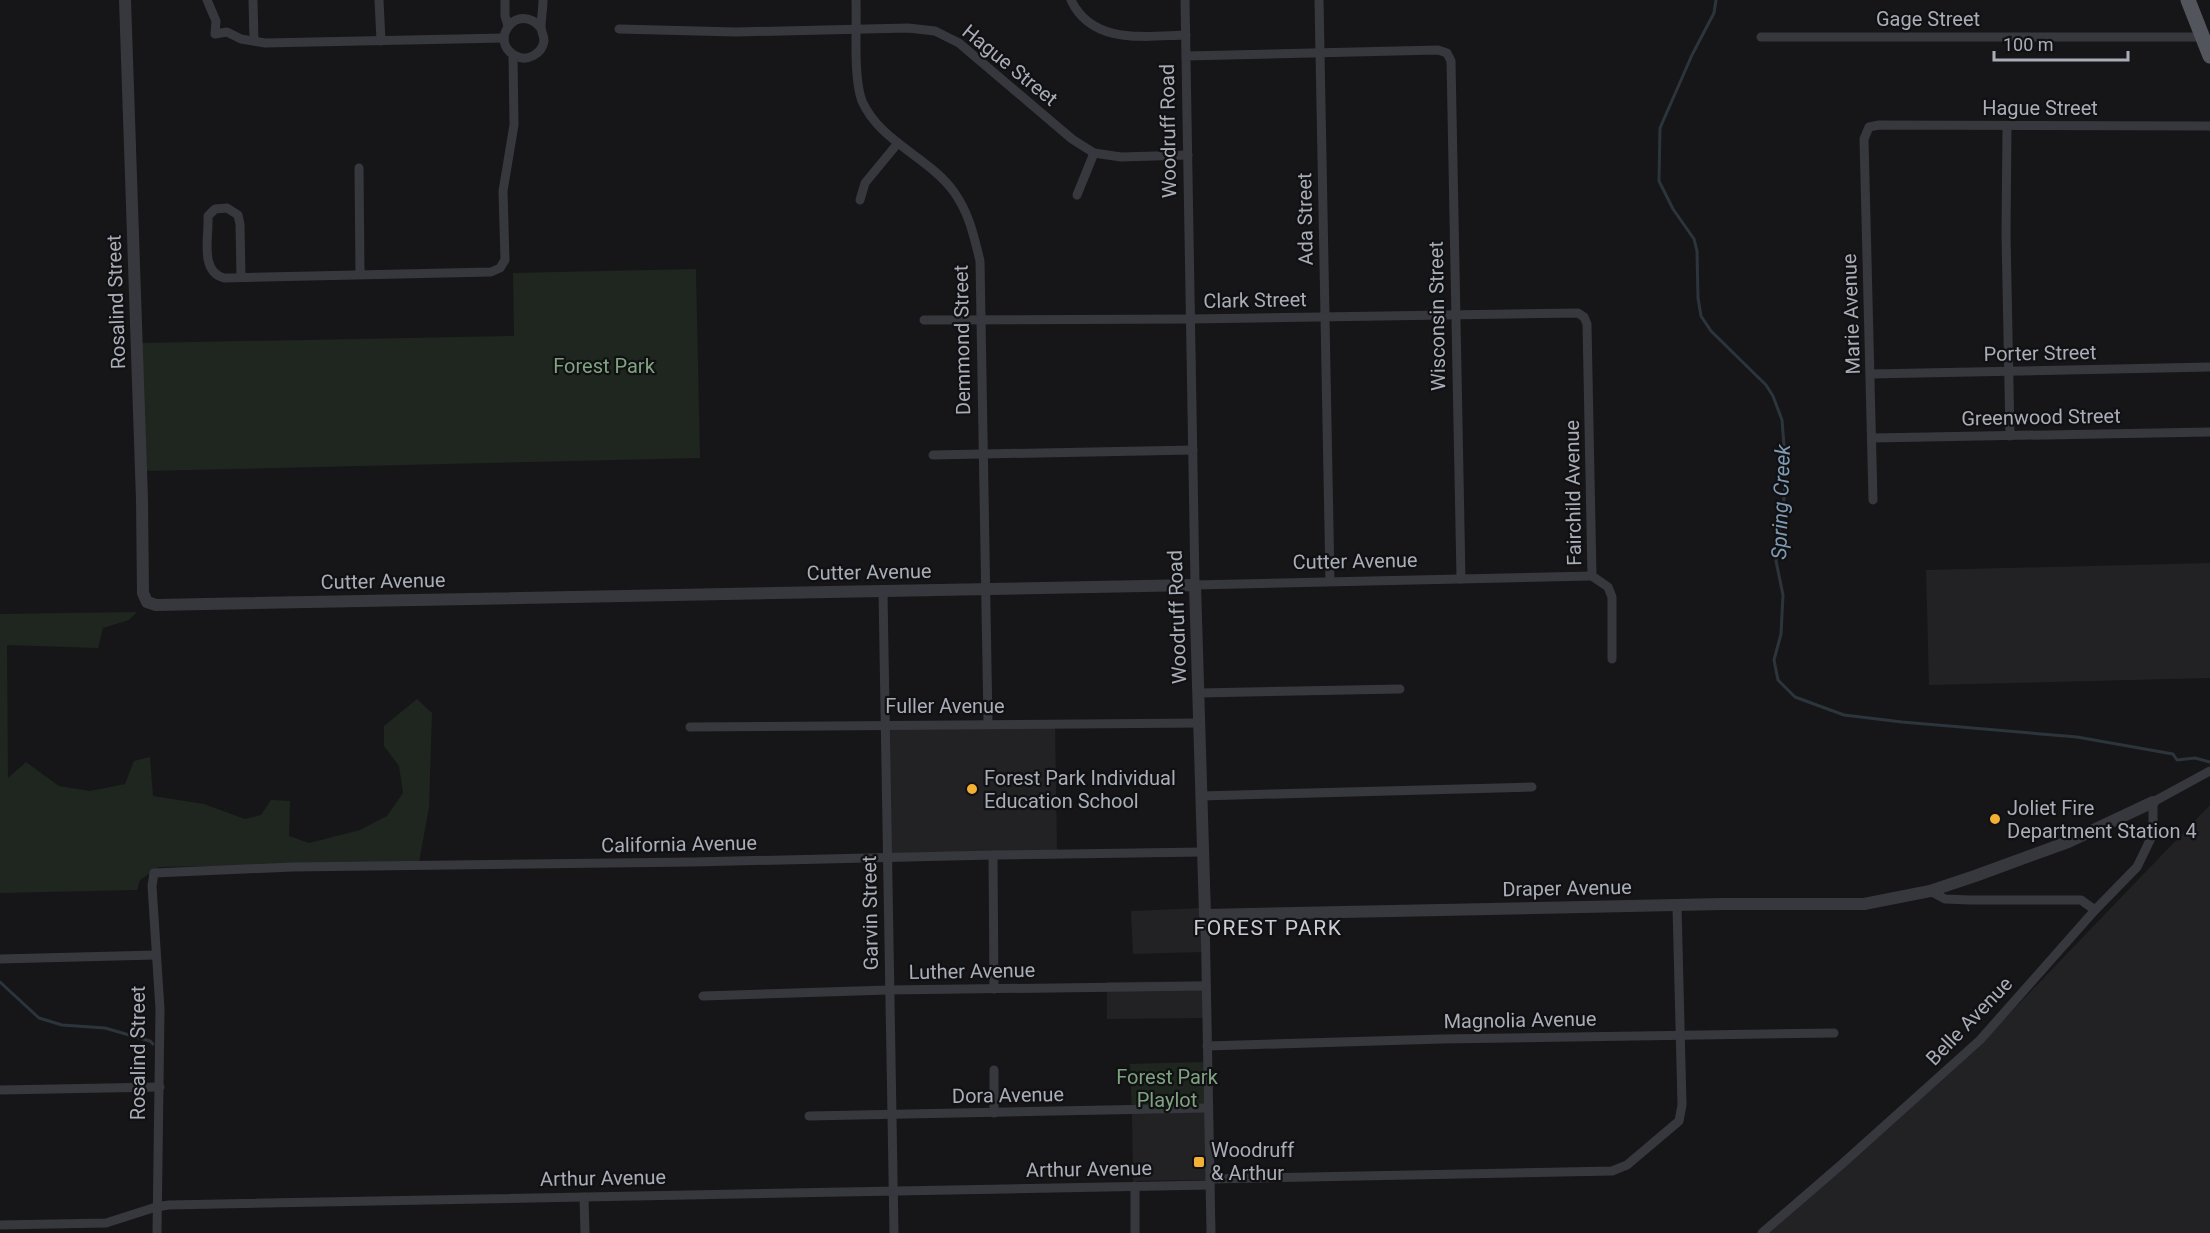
<svg xmlns="http://www.w3.org/2000/svg" width="2210" height="1233" font-family="Roboto,sans-serif">
<rect width="100%" height="100%" fill="#161618"/>
<g fill="#222225">
<path d="M2210,563V678L1929,685L1926,570Z"/>
<path d="M1055,725L1057,851L889,855L887,726Z"/>
<path d="M2210,805V1233H1765L1980,1044Z"/>
<path d="M1202,908L1203,952L1133,954L1131,911Z"/>
<path d="M1203,981V1018L1107,1019V982Z"/>
<path d="M1205,1112L1206,1180L1133,1181L1132,1114Z"/>
</g>
<g fill="#1e261f">
<path d="M696,269L700,458L144,471L142,343L514,336L513,273Z"/>
<path d="M137,612L129,620L103,628L98,648L7,645L8,778L26,762L59,786L90,791L125,784L134,761L150,757L153,796L204,804L245,819L261,815L271,800L290,801L289,836L309,843L360,830L387,816L403,793L399,766L384,746V726L417,699L432,713L429,807L419,862L159,867L140,880L137,890L0,893V614Z"/>
<path d="M1204,1062L1205,1112L1132,1114L1130,1064Z"/>
</g>
<g fill="none" stroke-linecap="round" stroke-linejoin="round">
<g stroke="#2c353c" stroke-width="3">
<path d="M1716,0L1714,13L1692,55L1660,128L1659,181L1673,209L1694,239L1697,251L1698,298L1701,316L1711,331L1766,385L1773,396L1782,420L1786,471L1783,510L1776,561L1783,595L1781,634L1774,660L1778,680L1795,697L1844,715L1902,722L2077,737L2173,754L2177,760L2195,758L2210,762"/>
<path d="M0,982L39,1018L62,1025L105,1028L150,1041L153,1044"/>
</g>
<g stroke="#37383d" stroke-width="9">
<path d="M207,0L216,21L215,34L227,32L241,39L265,43L504,38"/>
<path d="M253,0L254,41"/>
<path d="M379,0L381,41"/>
<path d="M505,0V16L508,26"/>
<path d="M856,0C857,26 853,78 862,101C880,142 929,157 954,192C969,213 974,236 980,261L988,724"/>
<path d="M1071,0C1092,45 1145,36 1186,35"/>
<path d="M1185,0L1195,585L1592,576"/>
<path d="M1319,0L1330,581"/>
<path d="M541,28C517,0 487,42 516,56C527,62 542,54 544,41C544,36 542,33 541,28C541,19 543,9 543,0"/>
<path d="M619,29L736,32L908,28L935,31L959,43L1072,139L1094,153L1121,157L1188,155"/>
<path d="M1761,37H2202"/>
<path d="M1186,56L1438,50L1447,53L1451,61L1461,579"/>
<path d="M2007,126L2006,234L2010,436"/>
<path d="M359,168L360,274"/>
<path d="M1077,195L1094,153"/>
<path d="M860,200L865,183L898,143"/>
<path d="M241,277L240,224L238,215L227,208L215,209L208,216V222C208,241 201,272 224,278L491,272L500,268L505,260L503,191L514,125L513,55"/>
<path d="M924,320L1191,319L1578,313L1584,317L1587,324L1592,576L1608,587L1612,597V659"/>
<path d="M1871,374L2210,367"/>
<path d="M1872,438L2210,432"/>
<path d="M933,455L1193,450"/>
<path d="M1873,500L1864,139L1869,127L1879,125L2210,126"/>
<path d="M883,592L894,1233"/>
<path d="M1199,693L1400,689"/>
<path d="M690,727L1200,723"/>
<path d="M1201,796L1532,787"/>
<path d="M993,855L994,989"/>
<path d="M1930,891L1945,899L1970,900H2081L2095,910"/>
<path d="M1205,915L1211,1233"/>
<path d="M0,959L156,955"/>
<path d="M703,996L889,990L1205,986"/>
<path d="M1207,1046L1442,1039L1834,1033"/>
<path d="M994,1070V1113"/>
<path d="M0,1090L160,1087"/>
<path d="M809,1116L1208,1108"/>
<path d="M1210,1179L1612,1171L1627,1165L1679,1121L1682,1105L1677,906"/>
<path d="M1135,1186V1233"/>
<path d="M584,1197L585,1233"/>
<path d="M0,1225L106,1223L156,1207L169,1205L1210,1185"/>
<path d="M157,1233L160,1009L152,886L154,873L292,867L693,862L993,855L1203,852"/>
<path d="M1762,1233L1842,1164L1980,1040L2095,910L2137,867L2153,834V802L2210,771"/>
</g>
<path stroke="#37383d" stroke-width="12" d="M125,0L142,500L143,593L147,602L156,605L1195,585L1205,915L1722,904H1864L1930,891L1975,876L2068,842L2153,802"/>
<path stroke="#53555c" stroke-width="15" d="M2188,0L2210,56"/>
</g>
<g fill="#f2b134" stroke="#111113" stroke-width="2">
<circle cx="972" cy="789" r="6"/>
<circle cx="1995" cy="819" r="6"/>
<rect x="1193" y="1156" width="12" height="12" rx="3"/>
</g>
<g text-anchor="middle" dominant-baseline="central" stroke-width="4.5" stroke-linejoin="round" paint-order="stroke">
<g font-size="20" fill="#a8adb8" stroke="#111113">
<text x="1928" y="19">Gage Street</text>
<text transform="translate(1010 65) rotate(39)">Hague Street</text>
<text x="2040" y="108">Hague Street</text>
<text transform="translate(1168 131) rotate(-91)">Woodruff Road</text>
<text transform="translate(1305 219) rotate(-91)">Ada Street</text>
<text transform="translate(1255 300) rotate(-1)">Clark Street</text>
<text transform="translate(116 302) rotate(-92)">Rosalind Street</text>
<text transform="translate(1851 314) rotate(-92)">Marie Avenue</text>
<text transform="translate(1437 316) rotate(-91)">Wisconsin Street</text>
<text transform="translate(962 340) rotate(-91)">Demmond Street</text>
<text transform="translate(2040 353) rotate(-1)">Porter Street</text>
<text transform="translate(2041 417) rotate(-1)">Greenwood Street</text>
<text transform="translate(1573 493) rotate(-91)">Fairchild Avenue</text>
<text transform="translate(1355 561) rotate(-1)">Cutter Avenue</text>
<text transform="translate(869 572) rotate(-1)">Cutter Avenue</text>
<text transform="translate(383 581) rotate(-1)">Cutter Avenue</text>
<text transform="translate(1177 617) rotate(-92)">Woodruff Road</text>
<text x="945" y="706">Fuller Avenue</text>
<text transform="translate(679 844) rotate(-1)">California Avenue</text>
<text transform="translate(1567 888) rotate(-1)">Draper Avenue</text>
<text transform="translate(870 913) rotate(-91)">Garvin Street</text>
<text transform="translate(972 971) rotate(-1)">Luther Avenue</text>
<text transform="translate(1520 1020) rotate(-1)">Magnolia Avenue</text>
<text transform="translate(1969 1021) rotate(-46)">Belle Avenue</text>
<text transform="translate(138 1053) rotate(-90)">Rosalind Street</text>
<text transform="translate(1008 1095) rotate(-1)">Dora Avenue</text>
<text transform="translate(1089 1169) rotate(-1)">Arthur Avenue</text>
<text transform="translate(603 1178) rotate(-1)">Arthur Avenue</text>
</g>
<g font-size="20" fill="#7fa381" stroke="#111113">
<text x="604" y="366">Forest Park</text>
<text x="1167" y="1077">Forest Park<tspan x="1167" dy="23">Playlot</tspan></text>
</g>
<g font-size="20" fill="#a8adb8" stroke="#111113" text-anchor="start">
<text x="984" y="778">Forest Park Individual<tspan x="984" dy="23">Education School</tspan></text>
<text x="2007" y="808">Joliet Fire<tspan x="2007" dy="23">Department Station 4</tspan></text>
<text x="1211" y="1150">Woodruff<tspan x="1211" dy="23">&amp; Arthur</tspan></text>
</g>
<g font-size="21" font-style="italic" fill="#7f9bb3" stroke="#111113">
<text transform="translate(1781 502) rotate(-88)">Spring Creek</text>
</g>
<g font-size="21" letter-spacing="1.5" fill="#c9ccd4" stroke="#111113">
<text x="1268" y="928">FOREST PARK</text>
</g>
</g>
<path d="M1994 51v9h134v-9" fill="none" stroke="#a8adb8" stroke-width="3"/>
<text x="2003" y="51" font-size="18" fill="#a8adb8" stroke="#111113" stroke-width="4.5" paint-order="stroke">100 m</text>
</svg>
